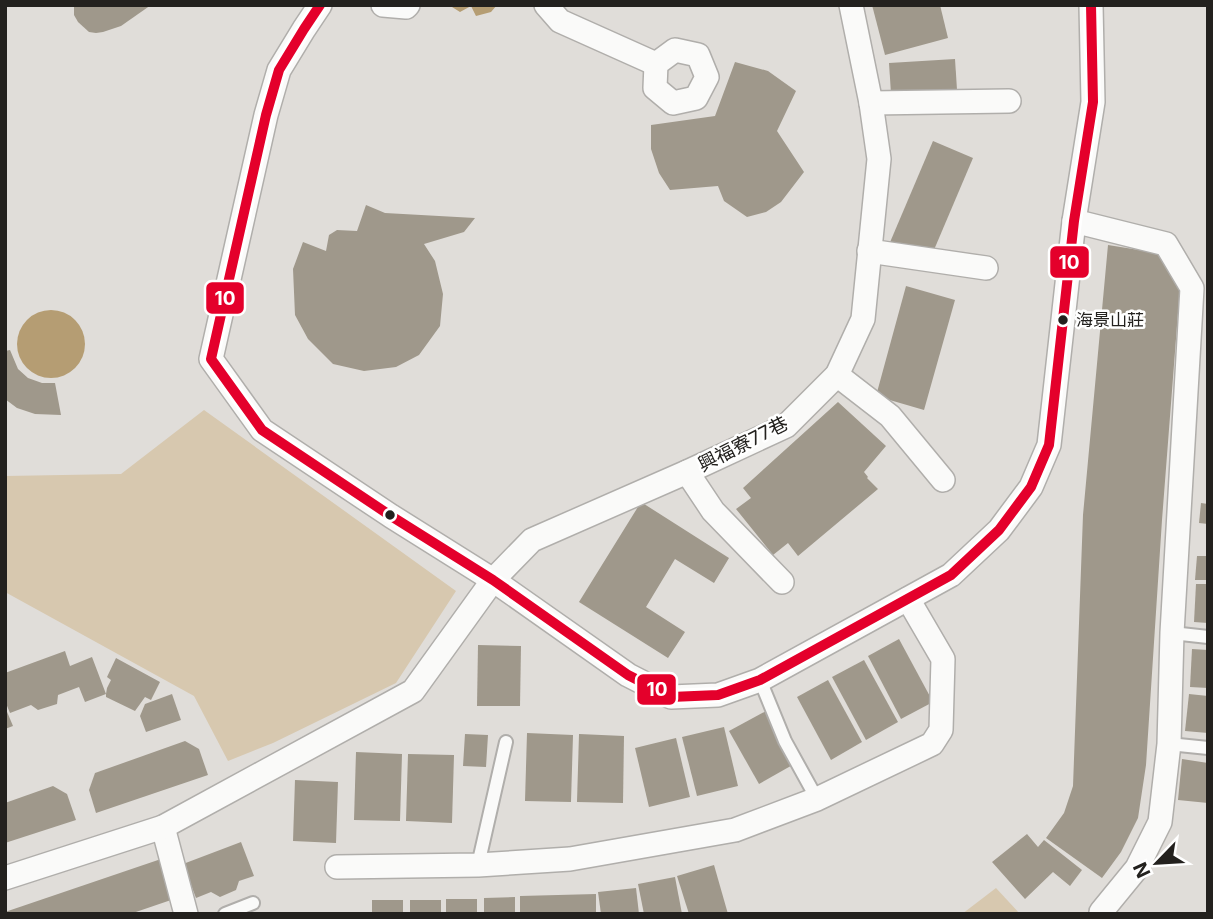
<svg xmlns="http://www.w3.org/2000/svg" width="1213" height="919" font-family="Inter,'Noto Sans TC',sans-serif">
<rect width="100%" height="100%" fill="#e0ddd9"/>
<g fill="#d7c8af">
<path d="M204,410L456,591L396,683L273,743L228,761L194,696L5,592V476L121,474Z"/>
<path d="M996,888L1020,914H962Z"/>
</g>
<g fill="#b59d73">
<path d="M453,5H497L491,12L476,16L471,6L460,12L452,7Z"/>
<circle cx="51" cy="344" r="34"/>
</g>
<g fill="#9f988b">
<path d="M74,5H151L121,26L103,32L96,33L89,32L78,22L74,15Z"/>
<path d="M872,5H940L948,38L885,55Z"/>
<path d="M955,59L958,105L892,109L889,63Z"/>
<path d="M735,62L768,71L796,91L777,131L804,172L781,202L766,212L747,217L724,201L718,186L670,190L659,173L651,149V125L715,116Z"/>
<path d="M933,141L973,158L928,264L888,247Z"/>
<path d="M366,205L385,213L475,218L464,232L424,244L435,261L443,294L440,326L419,355L396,367L364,371L333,364L308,339L295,315L293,269L303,242L326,251L329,235L337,230L357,231Z"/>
<path d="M1108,245L1164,254L1181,274L1162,520L1146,765L1138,818L1121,852L1102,878L1046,838L1064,813L1073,786L1083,515Z"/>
<path d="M906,286L955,300L924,410L876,396Z"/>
<path d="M10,350L18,369L28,378L42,383H55L61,415L35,414L17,408L5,399V351Z"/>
<path d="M838,402L886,446L864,472L868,477L867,478L878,489L798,556L788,543L773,555L736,509L751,498L743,488Z"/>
<path d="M641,502L729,558L714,583L675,559L646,607L685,632L668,658L579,602Z"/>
<path d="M1201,503L1208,504V524L1199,523Z"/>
<path d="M1197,556H1208V580H1195Z"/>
<path d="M1196,584H1208V623L1194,622Z"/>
<path d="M899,639L933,702L901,719L868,656Z"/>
<path d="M478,645L521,646L520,706H477Z"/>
<path d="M1192,649L1208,650V688L1190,687Z"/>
<path d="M65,651L70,666L92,657L106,694L107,688L111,680L107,677L116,658L160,682L151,700L145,697L135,711L106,697V694L85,702L79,687L58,695L57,704L38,710L31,705L10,713L5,701V673Z"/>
<path d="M864,660L898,722L866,740L832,677Z"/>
<path d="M828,680L862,742L831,760L797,697Z"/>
<path d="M172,694L181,720L146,732L140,716L145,704Z"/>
<path d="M1189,694L1208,696V733L1185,731Z"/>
<path d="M5,707L13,726L5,729Z"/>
<path d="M766,711L796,763L759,784L729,731Z"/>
<path d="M724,727L738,786L697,796L682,737Z"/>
<path d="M527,733L573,735L571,802L525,801Z"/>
<path d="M465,734L488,735L486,767L463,766Z"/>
<path d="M579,734L624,736L623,803L577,802Z"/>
<path d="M676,738L690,797L649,807L635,748Z"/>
<path d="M185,741L199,749L208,775L96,813L89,790L95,773Z"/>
<path d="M356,752L402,754L400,821L354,820Z"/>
<path d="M408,754L454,755L452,823L406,821Z"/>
<path d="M1182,759L1208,763V803L1178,800Z"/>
<path d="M295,780L338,782L336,843L293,841Z"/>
<path d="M53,786L67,794L76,820L5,843V803Z"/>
<path d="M1027,834L1038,847L1044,840L1082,870L1070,886L1053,872L1025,899L992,862Z"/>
<path d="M241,842L254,876L239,881L236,890L220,897L211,892L196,898L183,864Z"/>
<path d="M161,859L174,899L130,914H5V912Z"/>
<path d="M714,865L728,914H689L677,876Z"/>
<path d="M675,877L682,914H644L638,884Z"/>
<path d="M636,888L639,914H601L598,892Z"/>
<path d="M596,894V914H520V896Z"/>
<path d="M515,897V914H484V898Z"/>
<rect x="446" y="899" width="31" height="15"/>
<rect x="372" y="900" width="31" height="14"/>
<rect x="410" y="900" width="31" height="14"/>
</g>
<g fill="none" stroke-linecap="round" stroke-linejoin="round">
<defs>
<g id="service">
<path d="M1172,633L1208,637"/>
<path d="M760,680L785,741L817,799"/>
<path d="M1169,744L1208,748"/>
<path d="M478,865L506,742"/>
<path d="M225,914L253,903"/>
</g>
<g id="minor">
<path d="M320,5L304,29L279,70L266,115L211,359L262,430L391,516L493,580L628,675L671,697L718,695L760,680L951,575L999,530L1031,487L1049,445L1074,221L1093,102L1091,5"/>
<path d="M383,5L406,7L408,5"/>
<path d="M546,5L560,21L656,64"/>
<path d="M675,50L698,55L707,77L696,98L673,103L655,88L656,64Z"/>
<path d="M871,103L1009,101"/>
<path d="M1074,221L1166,244L1192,288L1172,633L1169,744L1160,822L1137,868L1101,912"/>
<path d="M869,251L986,268"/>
<path d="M837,375L890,416L943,480"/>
<path d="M687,472L713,511L782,582"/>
<path d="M163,827L186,914"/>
<path d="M337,867L478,865L570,859L735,830L817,799L932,744L941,730L943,659L908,599"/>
<path d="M5,878L163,827L413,691L493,580L532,540L687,472L786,426L837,375L863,319L879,159L871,103L851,5"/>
</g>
</defs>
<use href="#service" stroke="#b0aeab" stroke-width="16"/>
<use href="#minor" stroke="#b0aeab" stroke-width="26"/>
<use href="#service" stroke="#fafaf9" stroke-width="12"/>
<use href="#minor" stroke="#fafaf9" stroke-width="23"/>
<defs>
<path id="bus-1" d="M320,5L304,29L279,70L266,115L211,359L262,430L391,516L493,580L628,675L671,697L718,695L760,680L951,575L999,530L1031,487L1049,445L1074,221L1093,102L1091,5"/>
</defs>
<use href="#bus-1" stroke="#fff" stroke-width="16"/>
<use href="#bus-1" stroke="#e4002b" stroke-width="10"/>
</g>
<g fill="#23211e" stroke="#fff" stroke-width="2.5">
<circle cx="1063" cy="320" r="6"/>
<circle cx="390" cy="515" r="6"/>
</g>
<g text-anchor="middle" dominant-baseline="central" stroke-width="5" stroke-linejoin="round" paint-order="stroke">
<g font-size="17" fill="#23211e" stroke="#fff" text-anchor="start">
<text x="1076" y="320">海景山莊</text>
</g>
<g font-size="19" fill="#23211e" stroke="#fff">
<text transform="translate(743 444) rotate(-27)">興福寮77巷</text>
</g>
</g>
<g stroke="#fff" stroke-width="2.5">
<rect x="1049" y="245" width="41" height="34" rx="7" fill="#e4002b"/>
<rect x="205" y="281" width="40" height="34" rx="7" fill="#e4002b"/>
<rect x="636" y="673" width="41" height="33" rx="7" fill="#e4002b"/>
</g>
<g font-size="19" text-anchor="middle" font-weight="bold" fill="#fff">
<text x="1069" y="269">10</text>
<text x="225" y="305">10</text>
<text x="657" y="696">10</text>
</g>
<rect width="1213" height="919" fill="none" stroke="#23211e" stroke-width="14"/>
<g transform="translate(1157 863) rotate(245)" stroke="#ffffff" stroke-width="5" paint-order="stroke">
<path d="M0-5L12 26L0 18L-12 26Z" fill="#23211e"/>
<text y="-10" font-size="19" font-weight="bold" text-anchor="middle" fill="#23211e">N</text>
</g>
</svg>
